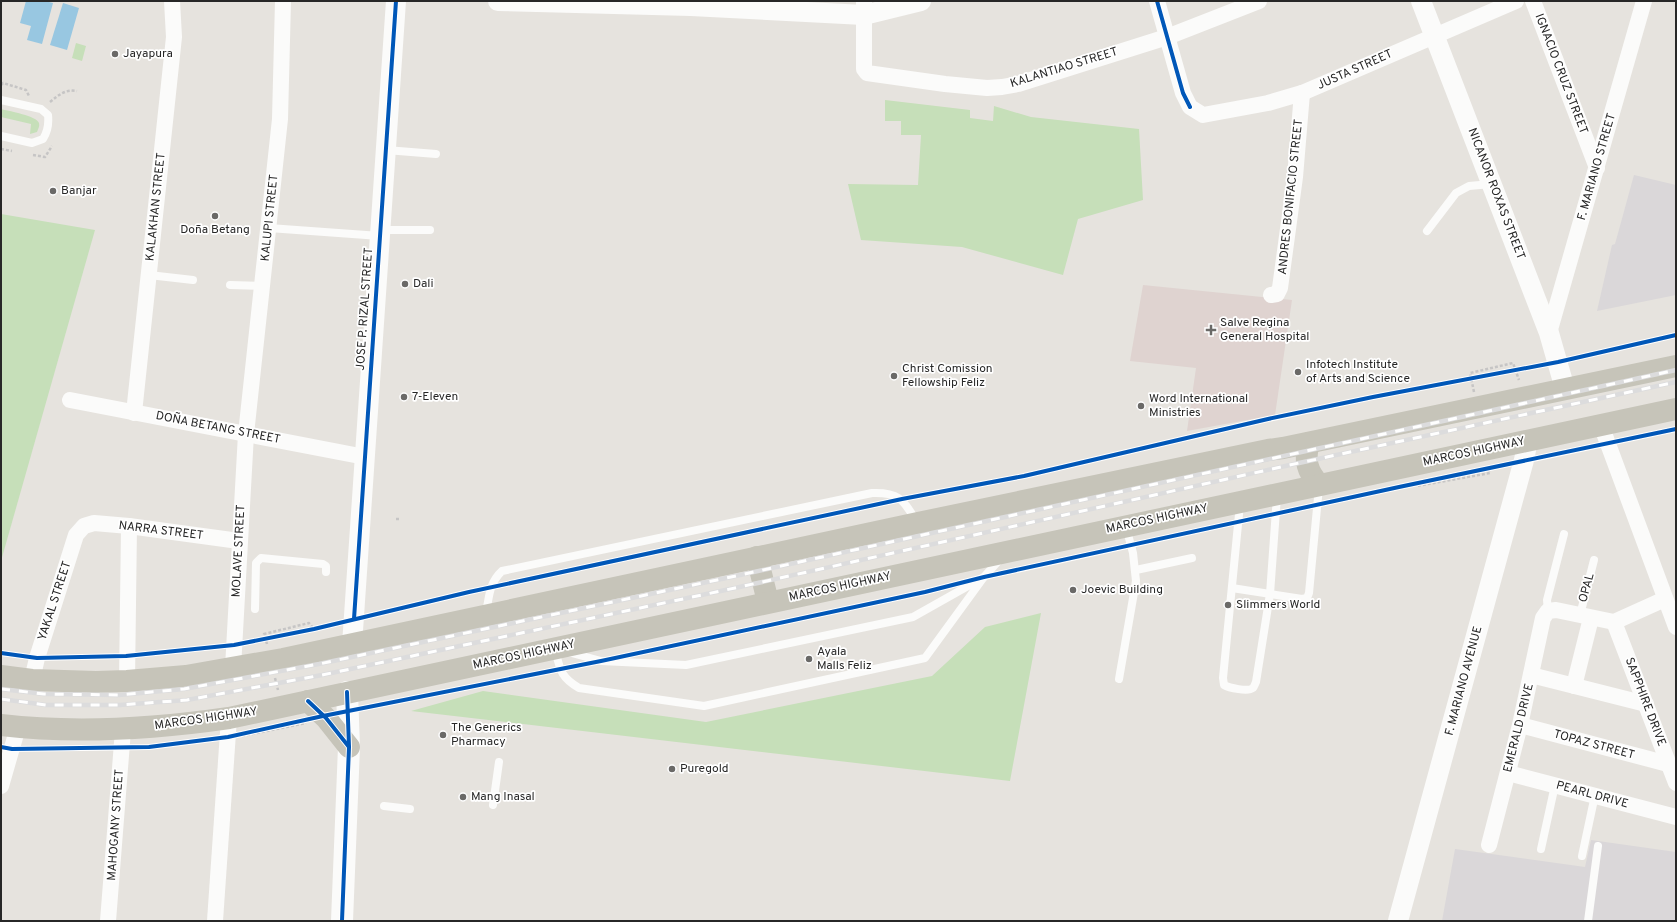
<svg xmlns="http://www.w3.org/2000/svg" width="1677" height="922" font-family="Overpass,sans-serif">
<rect width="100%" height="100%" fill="#e6e3de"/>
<g fill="#dad7d9">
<path d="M1634,175L1676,185V295L1597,311L1612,245L1615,244Z"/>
<path d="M1591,840L1676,852V921H1442L1455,849L1585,867Z"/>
</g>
<path fill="#dfd3d0" d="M1143,285L1292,300L1275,415L1187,431L1196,368L1130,361Z"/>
<g fill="#c6dfb9">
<path d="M76,43L86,46L82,61L72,58Z"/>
<path d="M885,100L970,110V118L993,121L994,106L1031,117L1139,129L1143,200L1078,219L1063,275L962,247L861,240L848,184L918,185L921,135H901V121H885Z"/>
<path d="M1,109C9,111 37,116 39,123C40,126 38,129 37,132L30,134L31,124L1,117Z"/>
<path d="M1,214L95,230L1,561Z"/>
<path d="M1041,613L1010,781L411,711L483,691L706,722L932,676L985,627Z"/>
</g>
<g fill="#98c7e1">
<path d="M26,1H45L53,3L42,44L27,40L31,26L20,23Z"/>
<path d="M63,3L79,8L67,50L50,45Z"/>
</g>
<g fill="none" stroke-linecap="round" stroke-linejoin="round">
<g stroke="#c6c5c5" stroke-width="2.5" stroke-dasharray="3 2" stroke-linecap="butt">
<path d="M1,85L3,83L26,90L29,96"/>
<path d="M50,102C59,95 65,89 77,91"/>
<path d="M1,149L12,151"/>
<path d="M33,155L45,157L52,146"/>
<path d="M1474,392L1470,373L1513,363L1519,380"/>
<path d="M1416,482L1417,486L1490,473L1489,467"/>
<path d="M396,519H400"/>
<path d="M267,644L264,634L309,623L314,629"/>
<path d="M275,678L278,690"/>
<path d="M242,736L306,723"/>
</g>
<g stroke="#fbfbfa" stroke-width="8">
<path d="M1,100L41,109L48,115C49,124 48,131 43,139L32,143L1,136"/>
<path d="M386,150L436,154"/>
<path d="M269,228L380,236"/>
<path d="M381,230H430"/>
<path d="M1427,231L1456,193L1469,186L1491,184"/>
<path d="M149,275L193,280"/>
<path d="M230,285L263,286"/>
<path d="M1240,504L1223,678L1224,685C1229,688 1248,692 1253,688C1254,687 1255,684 1256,682L1270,594L1277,496"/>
<path d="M1136,570L1192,558"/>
<path d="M1232,588L1302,599L1307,598L1309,593L1319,487"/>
<path d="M255,609L256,563L261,558L323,564L326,566V572"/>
<path d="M1548,611L1547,600L1564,534"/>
<path d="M486,614C489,597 489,583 502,571L872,493C900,492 903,500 917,522"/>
<path d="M1580,615L1594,560"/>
<path d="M555,649C560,669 560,677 579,688L704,706L925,658L984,577"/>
<path d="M568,652L601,661L686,665L913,617L984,577L1001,558"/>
<path d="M1119,679L1136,581L1133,553L1126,527"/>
<path d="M493,805L499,762"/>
<path d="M384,806L410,809"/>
<path d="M1541,849L1555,785"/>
<path d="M1582,856L1595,795"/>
<path d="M1588,921L1598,846"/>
</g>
<g stroke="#fbfbfa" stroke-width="16">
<path d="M864,1V69L867,73L945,84L987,88L1002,87L1018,84L1167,37L1259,1"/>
<path d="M1157,1L1183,93L1190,107L1203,115L1268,103L1302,93L1516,1"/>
<path d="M1533,1L1597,168"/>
<path d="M1271,295L1277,294L1280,288L1295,177L1302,93"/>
<path d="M1549,333L1644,1"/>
<path d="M70,400L365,457"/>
<path d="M134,413L174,37L172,1"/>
<path d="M1601,425L1676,627"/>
<path d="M1614,622L1676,783"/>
<path d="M233,668L246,434L280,119L283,1"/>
<path d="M1531,675L1646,704"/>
<path d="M32,680L37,658L76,535L84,526L94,523L129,526L239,541"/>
<path d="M127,681L129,526"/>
<path d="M1574,686L1591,618"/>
<path d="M1520,725L1668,764"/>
<path d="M1508,773L1676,817"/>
<path d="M1,786L18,727"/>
<path d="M1489,845L1520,725L1543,618L1548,611L1556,610L1614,622L1665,599"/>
<path d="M108,921L123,730"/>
<path d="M215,921L229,718"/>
</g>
<g stroke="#fbfbfa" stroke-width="20">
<path d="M498,1L691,6L864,15L921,1"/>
<path d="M1421,1L1549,333L1565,389"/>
<path d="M352,645L396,1"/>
<path d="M1398,921L1524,460L1528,440"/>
</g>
<path stroke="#fbfbfa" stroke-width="22" d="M342,921L349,747L347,692"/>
<g stroke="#c6c4b9" stroke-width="22">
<path d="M1309,443C1304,459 1307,472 1319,484"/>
<path d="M757,557L768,602"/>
<path d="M1,676L32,680L96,682L127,681L186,676L283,659L918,523L1268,450L1283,448L1676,366"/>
<path d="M308,701L326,718L349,747"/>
<path d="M1,725C78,734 153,729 229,718L1676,409"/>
</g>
<defs>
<g id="rail">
<path d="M1,689L44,694L119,695L184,689L319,664L731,577L1676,370"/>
<path d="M1,699L46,705H120L187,700L322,675L735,588L1299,463L1676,382"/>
</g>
</defs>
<use href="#rail" stroke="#dcdcdd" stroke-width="4.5"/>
<use href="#rail" stroke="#fff" stroke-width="3" stroke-dasharray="9" stroke-linecap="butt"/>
<defs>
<g id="cycleway">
<path d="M1157,1L1183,93L1190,107"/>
<path d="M354,619L396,1"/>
<path d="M1,653L37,658L126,656L234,645L314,629L469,592L902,499L1024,476L1268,419L1373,397L1558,362L1676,335"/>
<path d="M308,701L326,718L349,747"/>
<path d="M1,747L12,749L149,747L228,737L323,716L601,661L925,592L984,577L1399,487L1676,429"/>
<path d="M342,921L349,747L347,692"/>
</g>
</defs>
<use href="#cycleway" stroke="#fff" stroke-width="6"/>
<use href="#cycleway" stroke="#0057b8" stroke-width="4"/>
</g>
<g fill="#6a6967" stroke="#fff" stroke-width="1.5">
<circle cx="115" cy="54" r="4"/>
<circle cx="53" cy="191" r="4"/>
<circle cx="215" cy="216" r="4"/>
<circle cx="405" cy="284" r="4"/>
<path d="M1209 324h4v4h4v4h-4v4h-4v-4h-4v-4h4z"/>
<circle cx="1298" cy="372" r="4"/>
<circle cx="894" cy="376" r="4"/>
<circle cx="404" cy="397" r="4"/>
<circle cx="1141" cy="406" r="4"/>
<circle cx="1073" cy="590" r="4"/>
<circle cx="1228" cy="605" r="4"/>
<circle cx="809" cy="659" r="4"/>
<circle cx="443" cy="735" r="4"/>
<circle cx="672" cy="769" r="4"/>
<circle cx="463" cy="797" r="4"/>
</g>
<g text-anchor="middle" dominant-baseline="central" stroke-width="3.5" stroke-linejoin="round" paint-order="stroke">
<g font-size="12" fill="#272727" stroke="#fff" text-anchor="start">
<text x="123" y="54">Jayapura</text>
<text x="61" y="191">Banjar</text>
<text x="215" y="230" text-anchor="middle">Doña Betang</text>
<text x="413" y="284">Dali</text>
<text x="1220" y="323">Salve Regina<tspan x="1220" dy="14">General Hospital</tspan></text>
<text x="1306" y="365">Infotech Institute<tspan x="1306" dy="14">of Arts and Science</tspan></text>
<text x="902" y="369">Christ Comission<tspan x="902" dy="14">Fellowship Feliz</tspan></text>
<text x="412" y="397">7-Eleven</text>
<text x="1149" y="399">Word International<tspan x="1149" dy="14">Ministries</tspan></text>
<text x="1081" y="590">Joevic Building</text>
<text x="1236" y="605">Slimmers World</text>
<text x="817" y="652">Ayala<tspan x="817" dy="14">Malls Feliz</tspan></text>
<text x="451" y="728">The Generics<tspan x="451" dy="14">Pharmacy</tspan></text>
<text x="680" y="769">Puregold</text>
<text x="471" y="797">Mang Inasal</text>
</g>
<g font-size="12" fill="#272727" stroke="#fff">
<text transform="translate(1064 68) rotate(-17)">KALANTIAO STREET</text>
<text transform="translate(1355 70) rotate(-24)">JUSTA STREET</text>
<text transform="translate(1561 74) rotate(69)">IGNACIO CRUZ STREET</text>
<text transform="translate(1597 167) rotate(-74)">F. MARIANO STREET</text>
<text transform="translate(1496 194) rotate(69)">NICANOR ROXAS STREET</text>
<text transform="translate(1291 197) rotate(-84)">ANDRES BONIFACIO STREET</text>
<text transform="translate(156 207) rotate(-84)">KALAKHAN STREET</text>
<text transform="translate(270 218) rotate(-84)">KALUPI STREET</text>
<text transform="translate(365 309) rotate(-86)">JOSE P. RIZAL STREET</text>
<text transform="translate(218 428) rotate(11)">DOÑA BETANG STREET</text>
<text transform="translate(1474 452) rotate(-12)">MARCOS HIGHWAY</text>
<text transform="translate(1157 519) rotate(-12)">MARCOS HIGHWAY</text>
<text transform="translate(161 531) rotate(7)">NARRA STREET</text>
<text transform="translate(239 551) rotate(-87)">MOLAVE STREET</text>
<text transform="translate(840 587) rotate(-12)">MARCOS HIGHWAY</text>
<text transform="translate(1587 588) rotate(-75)">OPAL</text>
<text transform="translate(55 601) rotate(-72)">YAKAL STREET</text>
<text transform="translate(524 655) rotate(-12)">MARCOS HIGHWAY</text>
<text transform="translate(1464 681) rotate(-75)">F. MARIANO AVENUE</text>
<text transform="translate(1645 702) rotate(69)">SAPPHIRE DRIVE</text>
<text transform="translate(206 719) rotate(-8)">MARCOS HIGHWAY</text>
<text transform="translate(1519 728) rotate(-76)">EMERALD DRIVE</text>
<text transform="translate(1594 745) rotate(15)">TOPAZ STREET</text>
<text transform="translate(1592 795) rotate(15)">PEARL DRIVE</text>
<text transform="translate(116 825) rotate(-86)">MAHOGANY STREET</text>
</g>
</g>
<rect width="1677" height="922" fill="none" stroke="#272727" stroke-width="4"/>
</svg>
